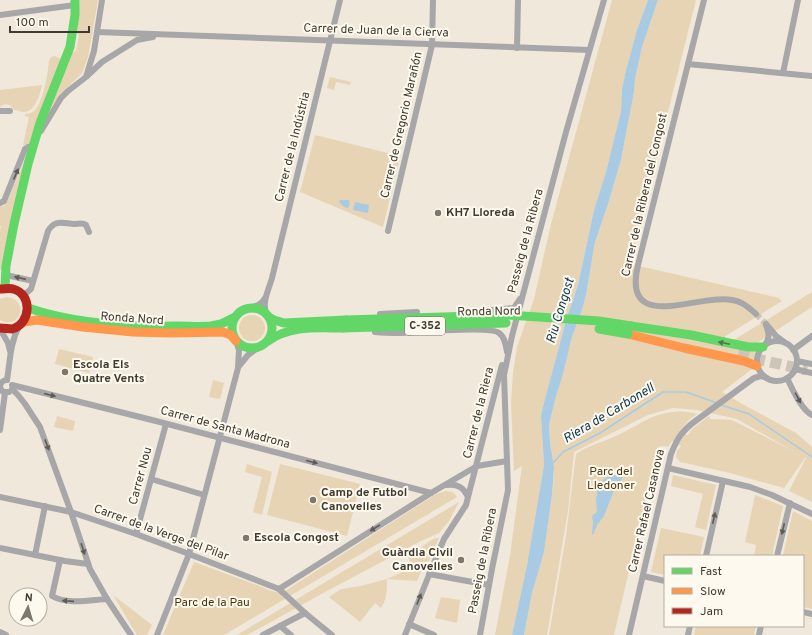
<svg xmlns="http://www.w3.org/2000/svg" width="812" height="635" font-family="Overpass,sans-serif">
<rect width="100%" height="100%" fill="#f0e8da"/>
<g fill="#e6d4b4">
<path d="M80,0H98L88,57L82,73L68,87L49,109L71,53L76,51L79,35L77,32Z"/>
<path d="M612,0H648L637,30L626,70L622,89L621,111L606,172L594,210L578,285L567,317L542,410L541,417L544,465L527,565L512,635H495L510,556L522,466L514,471L511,404L513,373L517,347L534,299L551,224Z"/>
<path d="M658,0H696L630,264L779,298L782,301L724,337L732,341L812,292V307L757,343L752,369L722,392L746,406L796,433L812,447V502L789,491L806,458H805L784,488L726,472L680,462L676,457L677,451L681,446L672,441L668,447L664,446L658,447L614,635H549L566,536L576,454C588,445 604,442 618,435C638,426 652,413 675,412C682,411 690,412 697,414L690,419L679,431L688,435L692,429L709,416L710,419L732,420L793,451L737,419L697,410L673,408L648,415L574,452L568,511L547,635H524L532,593L544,552L552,495L554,474L550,443L549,425L556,396L562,378L572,337L582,310L586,295L595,242L608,204L621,160L634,92L635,79L642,47Z"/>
<path d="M55,56L63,60L31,144L23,145L29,117L25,116V114C28,114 32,113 34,111C42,104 47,79 48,69C49,64 48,61 51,57Z"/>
<path d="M330,77L351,82L350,85L336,82L334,90L327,88Z"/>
<path d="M42,85C40,94 36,111 24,112C21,112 17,110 14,110C11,104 5,102 0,107V90Z"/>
<path d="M315,135L400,156L383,227L300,192Z"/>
<path d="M29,151L3,267L0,270V230L1,226H0V206H4L8,199Z"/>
<path d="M7,297C30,300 20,331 0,320V299Z"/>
<circle cx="252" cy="328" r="13"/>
<path d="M59,349L93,357L89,373L55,364Z"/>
<path d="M213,380L224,383L220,399L209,397Z"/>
<path d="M57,416L75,421L73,431L54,427Z"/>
<path d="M247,464L272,472L262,515L253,512L262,477L245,472Z"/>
<path d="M280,464L360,484L347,536L267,515Z"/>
<path d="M673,475L716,485L706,530L695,527L703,494L671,486Z"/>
<path d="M446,491L453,492L457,497L224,635H163L194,562L262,587L271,591L282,593L436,494Z"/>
<path d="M755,495L783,506L772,556H754L756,545L745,542Z"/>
<path d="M459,502L449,521L439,533L421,541L327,591L247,635H237Z"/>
<path d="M793,511L812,521V609L803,607V556H783Z"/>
<path d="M661,528L704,537L700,556H665V575L651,572Z"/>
<path d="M436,538H439L429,561L411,566L408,556C418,551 426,542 436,538Z"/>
<path d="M424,565L417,581L387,579L405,571Z"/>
<path d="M387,579C387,589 387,599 381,608L375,603L360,622L329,597L341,589L361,586Z"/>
<path d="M113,595L152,625L147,635H137Z"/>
<path d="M441,597L460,600L457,623L435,618Z"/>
<path d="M696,626H756L754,635H694Z"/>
</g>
<g fill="#a8cbe3">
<path d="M648,0H658L642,47L635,79L634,92L621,160L608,204L595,242L586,295L582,310L572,337L562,378L556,396L549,425L550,443L554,468L552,495L544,552L532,593L524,635H512L527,565L544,465L541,417L542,410L567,317L578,285L594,210L606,172L621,111L622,89L626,70L637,30Z"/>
<path d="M340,200H349C350,203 350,205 348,208L344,207L339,202Z"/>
<path d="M355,202L369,205L368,213L353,210Z"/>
<path d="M626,473L614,490L604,516L597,525L593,535L592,534L593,522L592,516L597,512L596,499L597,494L596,485C600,483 606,477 610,476C615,474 620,475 626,473Z"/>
</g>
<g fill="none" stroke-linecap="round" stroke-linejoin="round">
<g stroke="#a8cbe3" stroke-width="1.5">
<path d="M721,405L749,414L812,457"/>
<path d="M552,464L563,452L600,433L663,392H686L717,403"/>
</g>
<path stroke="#cdc5b8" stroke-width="6" stroke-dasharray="6 3" stroke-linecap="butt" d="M756,314L766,324"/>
<path stroke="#cdc5b8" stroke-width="11" stroke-dasharray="11 5.5" stroke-linecap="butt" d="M738,355L807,370"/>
<g stroke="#a7a7a9" stroke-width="6">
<path d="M704,0L638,265C621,335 699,293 732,300C742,301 749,308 756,314"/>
<path d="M0,15L75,5"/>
<path d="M97,32L589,50"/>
<path d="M517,48L518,0"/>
<path d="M688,64L812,76"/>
<path d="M783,73L798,0"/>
<path d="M87,76L102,62L137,40L153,37"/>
<path d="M0,111H10"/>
<path d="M41,131L61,98L68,91L86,77L94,51L102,0"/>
<path d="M0,203L4,201L6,196L25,149L28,147L33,146L35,143"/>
<path d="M388,231L432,45L433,0"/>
<path d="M6,275L33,281"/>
<path d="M24,295L31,289L48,231C55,219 62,223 74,224C78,224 81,223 84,224L86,225L89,232"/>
<path d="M251,308C257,306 262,304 265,298"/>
<path d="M482,311L514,308L520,299"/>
<path d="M266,313C262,301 269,289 272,278L340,0"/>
<path d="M380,314L417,312"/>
<path d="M766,324L776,336L784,342"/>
<path d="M0,329L8,343L10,351"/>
<path d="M375,332C384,333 394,333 403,333C418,332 491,326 499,333C505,337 506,346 507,352"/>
<circle cx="777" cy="361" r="20"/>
<path d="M765,345C770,338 769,333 766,325"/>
<path d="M793,350L812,336"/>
<path d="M797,361L812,364"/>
<path d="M239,366L248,355L259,347"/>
<path d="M795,369L812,373"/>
<path d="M787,378C792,388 801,410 812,415"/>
<path d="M7,380C10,362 10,343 19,326"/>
<path d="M7,380C3,380 0,383 0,388L3,392H9"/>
<path d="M12,385L156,421L431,493"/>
<path d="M12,389L18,395L25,404L40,427L71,512L90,569L107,599L131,635"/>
<path d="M0,430L5,393"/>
<path d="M668,468L750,487L772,495L812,514"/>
<path d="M151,479L204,495"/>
<path d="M0,497L71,512L136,534L189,554L279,589L305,613"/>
<path d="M468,497L502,365"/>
<path d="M136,534L166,424"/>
<path d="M0,548L65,561L88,564"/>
<path d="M35,555L45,506"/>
<path d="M706,556L723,481"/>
<path d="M777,556L790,503"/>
<path d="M60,560L52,596C68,605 90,600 107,599"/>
<path d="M429,574L489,585"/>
<path d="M643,576L665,581"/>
<path d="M279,589L431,493L477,466L507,461"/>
<path d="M803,612L812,614"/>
<path d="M409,624L434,635"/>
<path d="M280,626L291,635"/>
<path d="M0,632L6,635"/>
<path d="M157,635L189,554L238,368L239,350L236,341"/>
<path d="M263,635L305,613L332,635"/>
<path d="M405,635L431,570L444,539L466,505L468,497C463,487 458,484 447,485"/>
<path d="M480,635L492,569L508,490L504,375L512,336L566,132L604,0"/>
<path d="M629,635L671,454C677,439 681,432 694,422L754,378L761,376L767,378"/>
<path d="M688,635L690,626"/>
<path d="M759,635L761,626"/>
</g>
<g stroke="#63d668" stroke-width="9">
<path d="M5,288L6,266L14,224L28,164L40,123L70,47L75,15V0"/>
<circle cx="252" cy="328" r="20"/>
<path d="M28,308C75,324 128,327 178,326C189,326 200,327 211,326L221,324L235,317"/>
<path d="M269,317L274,320L284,323L346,320"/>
<path d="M346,320L507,315"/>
<path d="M631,326L691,335L748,347H763"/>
<path d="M343,328L506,323"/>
<path d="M268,341C291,325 316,328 343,328"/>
</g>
<g stroke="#ff974d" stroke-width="9">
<path d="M24,322L37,320L83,327L133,332L171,333L223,332L231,335L236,341"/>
<path d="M628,334L684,348L744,361L757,366"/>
</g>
<path stroke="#b3261e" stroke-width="9" d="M0,328C4,328 9,329 12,329C31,324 33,294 13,289C10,288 5,289 1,289"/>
<g stroke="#63d668" stroke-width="9">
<path d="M507,315L599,321L631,326"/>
<path d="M599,329L628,334"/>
</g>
</g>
<defs><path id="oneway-solid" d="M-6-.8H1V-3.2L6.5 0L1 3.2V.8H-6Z"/></defs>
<g fill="#5f5b55">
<use href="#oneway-solid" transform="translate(16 174) rotate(-67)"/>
<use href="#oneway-solid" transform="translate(20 278) rotate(-167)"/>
<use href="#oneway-solid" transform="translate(50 395) rotate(14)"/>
<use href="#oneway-solid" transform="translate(798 398) rotate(62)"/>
<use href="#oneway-solid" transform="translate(47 445) rotate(70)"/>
<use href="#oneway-solid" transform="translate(312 462) rotate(14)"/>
<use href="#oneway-solid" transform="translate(714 518) rotate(-77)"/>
<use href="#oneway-solid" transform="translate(375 528) rotate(148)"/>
<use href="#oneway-solid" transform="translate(783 529) rotate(103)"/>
<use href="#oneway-solid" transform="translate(83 549) rotate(72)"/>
<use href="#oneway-solid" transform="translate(419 599) rotate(-69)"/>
<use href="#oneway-solid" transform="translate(68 601) rotate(-176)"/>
</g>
<use fill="#4e7947" href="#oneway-solid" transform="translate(724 343) rotate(-168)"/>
<g fill="#7e786c" stroke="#fef9ef" stroke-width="1.5">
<circle cx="438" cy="213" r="4"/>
<circle cx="65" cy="372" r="4"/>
<circle cx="313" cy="500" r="4"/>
<circle cx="246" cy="538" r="4"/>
<circle cx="461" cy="560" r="4"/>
</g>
<g text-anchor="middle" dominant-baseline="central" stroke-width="4" stroke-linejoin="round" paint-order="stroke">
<rect fill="#fef9ef" stroke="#79746a" stroke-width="1" x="405" y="317" width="40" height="18" rx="3"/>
<g font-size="11" font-weight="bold" fill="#403b31">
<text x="425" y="326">C-352</text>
</g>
<g font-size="12" fill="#403b31" stroke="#fef9ef">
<text transform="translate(376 31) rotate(2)">Carrer de Juan de la Cierva</text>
<text transform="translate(402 125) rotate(-77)">Carrer de Gregorio Marañón</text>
<text transform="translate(293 147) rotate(-76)">Carrer de la Indústria</text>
<text transform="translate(645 195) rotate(-77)">Carrer de la Ribera del Congost</text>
<text transform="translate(526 241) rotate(-75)">Passeig de la Ribera</text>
<text transform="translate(489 312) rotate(-1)">Ronda Nord</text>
<text transform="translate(132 319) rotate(4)">Ronda Nord</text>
<text transform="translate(479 413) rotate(-76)">Carrer de la Riera</text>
<text transform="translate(225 428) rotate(15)">Carrer de Santa Madrona</text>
<text transform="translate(141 476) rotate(-75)">Carrer Nou</text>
<text transform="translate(647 511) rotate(-77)">Carrer Rafael Casanova</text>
<text transform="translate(161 533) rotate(20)">Carrer de la Verge del Pilar</text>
<text transform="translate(483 561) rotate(-79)">Passeig de la Ribera</text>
</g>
<g font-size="12" font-weight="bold" fill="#403b31" stroke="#fef9ef" text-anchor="start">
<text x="446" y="213">KH7 Lloreda</text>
<text x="73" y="365">Escola Els<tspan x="73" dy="14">Quatre Vents</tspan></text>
<text x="321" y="493">Camp de Futbol<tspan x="321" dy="14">Canovelles</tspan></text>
<text x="254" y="538">Escola Congost</text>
<text x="453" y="553" text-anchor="end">Guàrdia Civil<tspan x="453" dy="14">Canovelles</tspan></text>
</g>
<g font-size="12" fill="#4d380b" stroke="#fef9ef">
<text x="611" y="472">Parc del<tspan x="611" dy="14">Lledoner</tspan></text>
<text x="212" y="603">Parc de la Pau</text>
</g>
<g font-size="13" font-style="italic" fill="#0d3853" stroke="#fef9ef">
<text transform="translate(561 311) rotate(-73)">Riu Congost</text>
<text transform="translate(609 414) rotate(-31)">Riera de Carbonell</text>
</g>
</g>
<rect x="664" y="555" width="140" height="72" fill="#fef9ef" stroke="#b2ada3"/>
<rect x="672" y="568" width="20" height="6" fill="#63d668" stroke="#b2ada3"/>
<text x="700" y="575" font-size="12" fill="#403b31">Fast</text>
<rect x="672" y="588" width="20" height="6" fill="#ff974d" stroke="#b2ada3"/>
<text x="700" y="595" font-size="12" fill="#403b31">Slow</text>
<rect x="672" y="608" width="20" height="6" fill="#b3261e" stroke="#b2ada3"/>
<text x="700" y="615" font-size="12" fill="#403b31">Jam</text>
<g transform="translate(28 607) rotate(5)"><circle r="19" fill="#fef9ef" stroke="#b2ada3"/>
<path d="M0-3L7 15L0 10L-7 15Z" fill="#7e786c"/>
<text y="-6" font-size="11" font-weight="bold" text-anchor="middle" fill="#403b31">N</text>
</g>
<path d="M10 26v6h79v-6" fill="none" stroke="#403b31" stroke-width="2"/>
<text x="16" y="26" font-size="12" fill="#403b31" stroke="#fef9ef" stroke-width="3" paint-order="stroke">100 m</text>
</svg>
